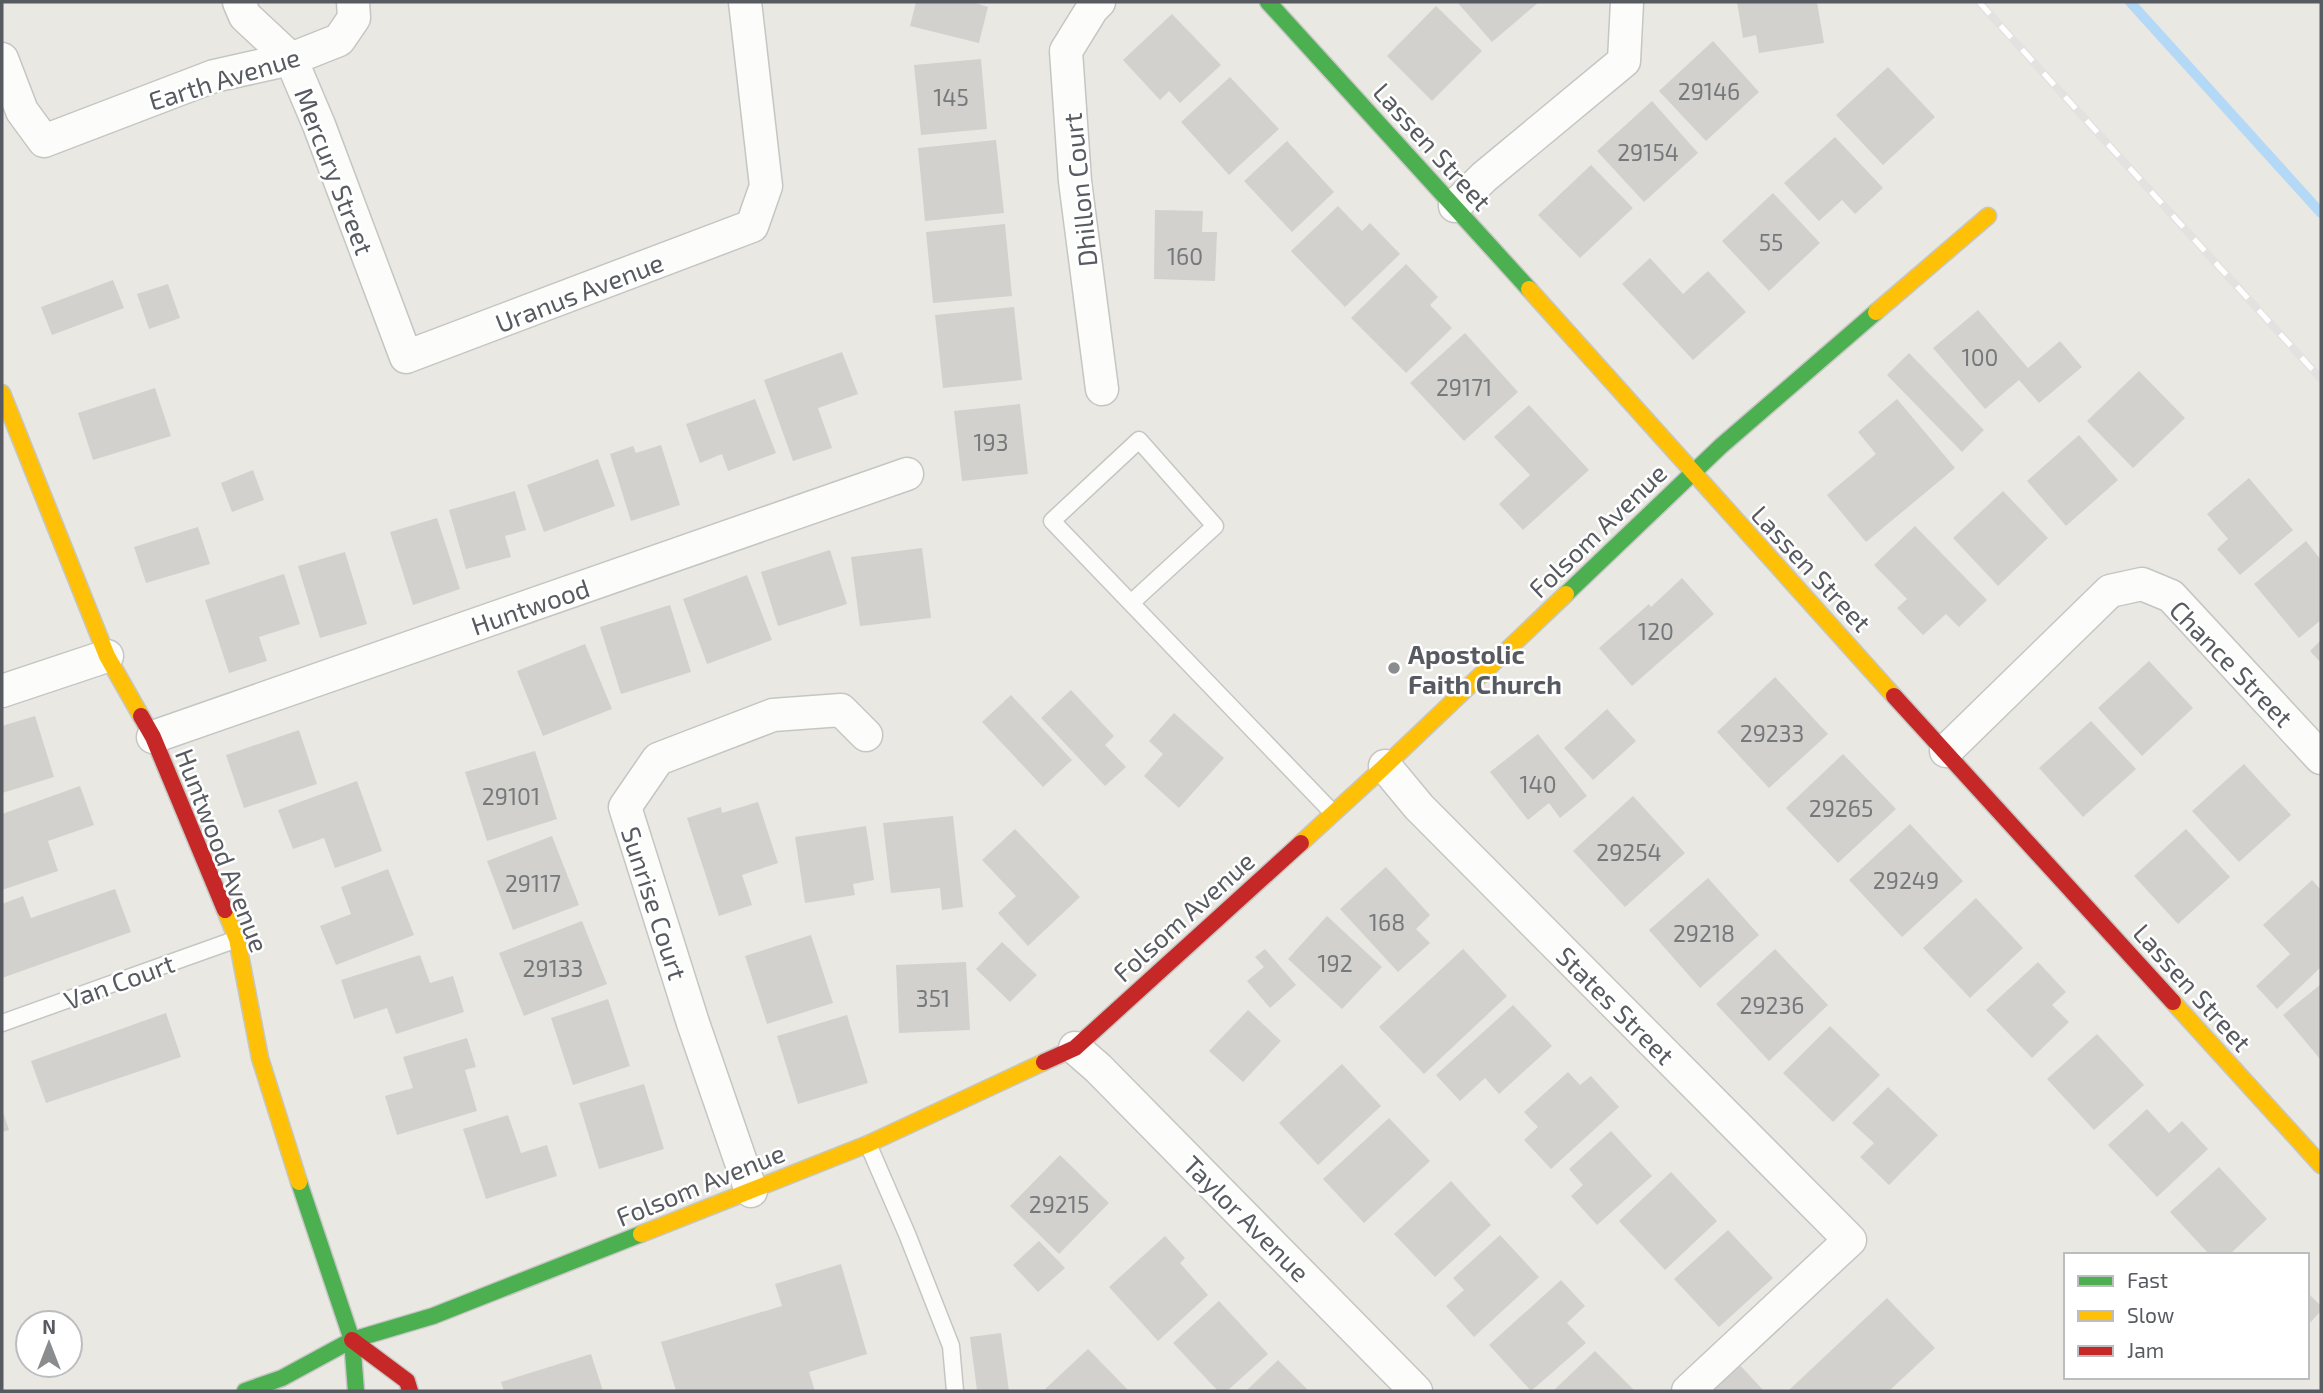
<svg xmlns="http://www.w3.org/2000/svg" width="2323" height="1393" font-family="'Exo 2',sans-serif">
<rect width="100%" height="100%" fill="#eae8e2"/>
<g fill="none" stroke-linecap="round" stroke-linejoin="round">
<path stroke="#b3d9f6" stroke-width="10" d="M2130,2L2321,213"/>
</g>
<g fill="#d2d1cd">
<path d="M916,2H973L988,7L979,43L910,26Z"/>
<path d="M1457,2H1539L1492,42Z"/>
<path d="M1737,2H1817L1824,43L1759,53L1756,35L1743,38Z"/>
<path d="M1436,6L1482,51L1432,101L1387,56Z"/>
<path d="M1172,14L1221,65L1180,103L1169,91L1160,100L1123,60Z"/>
<path d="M1713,41L1759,92L1706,141L1659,91Z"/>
<path d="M981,59L987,129L921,135L914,65Z"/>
<path d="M1888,67L1935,117L1883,165L1836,115Z"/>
<path d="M1230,77L1279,129L1229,175L1181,122Z"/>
<path d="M1652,101L1698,153L1644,202L1597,151Z"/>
<path d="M1835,137L1883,188L1855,214L1842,200L1819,221L1784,183Z"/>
<path d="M996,140L1004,213L925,221L918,148Z"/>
<path d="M1287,141L1334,192L1292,232L1244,181Z"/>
<path d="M1591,165L1633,208L1580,258L1538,215Z"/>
<path d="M1773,193L1820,243L1769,291L1722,241Z"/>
<path d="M1338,206L1362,231L1370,223L1400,254L1345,307L1291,251Z"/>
<path d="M1155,210L1203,211L1202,232H1217L1215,281L1154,279Z"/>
<path d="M1005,224L1012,296L933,303L926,232Z"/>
<path d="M1650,258L1683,294L1708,271L1746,312L1693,360L1622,284Z"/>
<path d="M1406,264L1438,297L1430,305L1452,328L1406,373L1351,318Z"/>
<path d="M113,280L124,308L52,335L41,307Z"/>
<path d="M168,284L180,318L149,329L137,294Z"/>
<path d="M1014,307L1022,380L943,388L935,315Z"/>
<path d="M1978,310L2028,368L2060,341L2082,367L2039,403L2019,380L1985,409L1933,348Z"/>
<path d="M1465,333L1518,392L1464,441L1410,383Z"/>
<path d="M842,352L858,394L818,408L832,448L793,461L764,380Z"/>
<path d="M1909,353L1984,430L1962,452L1887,375Z"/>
<path d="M2139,371L2185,418L2133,468L2087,421Z"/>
<path d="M155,388L171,436L93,460L78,413Z"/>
<path d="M755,399L776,453L728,471L722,454L700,463L686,424Z"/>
<path d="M1897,399L1955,468L1866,542L1827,495L1876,454L1858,432Z"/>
<path d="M1020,404L1028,474L962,481L954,411Z"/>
<path d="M1529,405L1589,470L1523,530L1499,504L1530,475L1494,437Z"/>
<path d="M2079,435L2118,480L2066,526L2027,481Z"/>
<path d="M661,445L680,505L631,521L610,454L633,446L636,453Z"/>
<path d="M598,459L615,506L544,532L527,485Z"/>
<path d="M253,470L264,500L232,512L221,483Z"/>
<path d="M2249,478L2293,530L2240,575L2217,549L2228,539L2207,514Z"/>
<path d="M515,491L526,530L505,536L511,557L466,569L449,510Z"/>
<path d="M2003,491L2048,538L1998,586L1953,538Z"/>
<path d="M437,518L460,589L413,605L390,532Z"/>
<path d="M1915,526L1987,600L1959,627L1946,614L1923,635L1897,608L1907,599L1874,565Z"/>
<path d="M198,527L210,564L146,583L134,547Z"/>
<path d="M2306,541L2321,560V620L2299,638L2254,584Z"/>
<path d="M922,548L931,618L860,626L851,557Z"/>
<path d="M830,550L847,604L778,626L761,572Z"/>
<path d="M345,552L367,624L320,638L298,566Z"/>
<path d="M284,574L300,624L259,637L267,661L229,673L205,600Z"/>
<path d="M747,575L772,640L707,664L683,599Z"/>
<path d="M1682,578L1714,614L1632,686L1599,648L1649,604L1651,607Z"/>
<path d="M670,605L691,672L621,694L600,627Z"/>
<path d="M2321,640V663L2310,651Z"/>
<path d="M585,644L612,709L543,736L517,671Z"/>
<path d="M2149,661L2193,708L2142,756L2098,708Z"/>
<path d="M1775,677L1828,734L1769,788L1717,732Z"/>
<path d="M1071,690L1114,736L1105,745L1126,767L1105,786L1041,718Z"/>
<path d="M1011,695L1072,760L1043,787L982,722Z"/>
<path d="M1607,709L1636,741L1593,780L1564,748Z"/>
<path d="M1174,713L1224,758L1179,808L1144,776L1163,754L1149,741Z"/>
<path d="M35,716L54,777L2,793V726Z"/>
<path d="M2091,721L2136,769L2083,817L2039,768Z"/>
<path d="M299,730L317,784L244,808L226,755Z"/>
<path d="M1538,734L1587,796L1560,818L1549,803L1528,820L1490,772Z"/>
<path d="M535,751L557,819L487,841L465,772Z"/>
<path d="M1843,754L1896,809L1838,863L1786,808Z"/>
<path d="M2244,764L2291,815L2239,862L2192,811Z"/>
<path d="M357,781L382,851L335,868L324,838L293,849L278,810Z"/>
<path d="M80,786L94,825L48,841L58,871L2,890V814Z"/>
<path d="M1633,796L1685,853L1625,907L1573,851Z"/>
<path d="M758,802L778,863L742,875L752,905L719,916L687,818L721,807L722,813Z"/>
<path d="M953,816L963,907L942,910L940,888L891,893L883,823Z"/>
<path d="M1910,824L1963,881L1902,937L1849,880Z"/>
<path d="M866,826L874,880L853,884L855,895L805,903L795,837Z"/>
<path d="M1015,829L1080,897L1028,946L998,913L1016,896L982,860Z"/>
<path d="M2186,829L2230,877L2178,924L2134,876Z"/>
<path d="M552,836L579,905L513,930L487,861Z"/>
<path d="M1386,867L1430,915L1416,929L1430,943L1398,972L1340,909Z"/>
<path d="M388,869L414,935L336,965L320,926L351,914L341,887Z"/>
<path d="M1708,878L1759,935L1700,988L1649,930Z"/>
<path d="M2312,880L2321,890V967L2277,1009L2256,986L2290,954L2263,925Z"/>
<path d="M115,889L131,932L2,978V904L23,896L31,918Z"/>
<path d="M1976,898L2023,948L1970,998L1923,948Z"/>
<path d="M1327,916L1382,967L1342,1009L1288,959Z"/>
<path d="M582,921L607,984L524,1016L499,953Z"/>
<path d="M811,935L833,1003L767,1024L745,956Z"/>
<path d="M1002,942L1037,975L1010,1002L976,969Z"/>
<path d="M1265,949L1296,985L1270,1008L1247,981L1264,967L1255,957Z"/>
<path d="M1463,949L1507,996L1424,1074L1379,1027Z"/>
<path d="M1775,949L1828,1005L1769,1061L1716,1004Z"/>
<path d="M420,955L430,983L453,976L464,1012L396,1034L387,1008L354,1019L341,980Z"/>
<path d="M966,962L970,1030L899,1033L896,965Z"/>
<path d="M2038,962L2066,992L2052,1005L2069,1022L2032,1058L1986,1010Z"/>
<path d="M2321,984V1060L2283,1015Z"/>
<path d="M608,999L630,1066L573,1085L551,1018Z"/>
<path d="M1513,1005L1552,1046L1499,1094L1485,1078L1460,1101L1436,1075Z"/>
<path d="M1248,1010L1281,1041L1243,1082L1209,1051Z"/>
<path d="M166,1013L181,1057L46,1103L31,1061Z"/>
<path d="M847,1015L868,1083L798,1104L777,1036Z"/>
<path d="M1830,1026L1880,1075L1833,1122L1783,1073Z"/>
<path d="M2097,1034L2144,1085L2094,1130L2047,1079Z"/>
<path d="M467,1038L476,1067L465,1070L477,1111L397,1135L385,1096L413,1088L403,1057Z"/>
<path d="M1342,1064L1381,1106L1318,1165L1279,1123Z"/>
<path d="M1568,1072L1580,1085L1591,1076L1619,1107L1551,1169L1524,1140L1538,1127L1524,1112Z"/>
<path d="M644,1084L664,1149L599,1169L579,1103Z"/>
<path d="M1888,1087L1938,1135L1889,1185L1860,1157L1874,1143L1852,1123Z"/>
<path d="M2,1109L9,1130L2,1132Z"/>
<path d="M2147,1109L2169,1133L2182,1121L2208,1149L2157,1197L2108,1145Z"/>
<path d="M508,1115L521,1153L547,1145L557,1176L486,1199L463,1129Z"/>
<path d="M1389,1118L1430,1161L1364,1223L1323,1179Z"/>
<path d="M1611,1131L1652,1176L1597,1225L1571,1196L1583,1185L1569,1169Z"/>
<path d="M1060,1155L1109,1203L1059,1254L1010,1206Z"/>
<path d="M2219,1167L2267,1219L2229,1255H2210L2170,1212Z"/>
<path d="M1671,1172L1717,1221L1665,1270L1619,1221Z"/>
<path d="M1451,1181L1491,1225L1435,1277L1394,1234Z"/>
<path d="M1728,1230L1773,1278L1719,1327L1674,1279Z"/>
<path d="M1500,1235L1539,1277L1474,1337L1446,1306L1464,1290L1453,1278Z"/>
<path d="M1165,1236L1185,1258L1180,1263L1208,1295L1158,1341L1109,1287Z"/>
<path d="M1039,1241L1065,1268L1038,1292L1013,1265Z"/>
<path d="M841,1264L867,1354L809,1372L815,1391H676L661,1342L782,1306L775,1284Z"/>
<path d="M1561,1280L1585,1306L1567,1323L1586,1343L1531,1391L1489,1345Z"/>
<path d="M2307,1292L2321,1306V1311L2307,1326Z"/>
<path d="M1887,1298L1935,1348L1889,1391H1788Z"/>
<path d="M1219,1301L1268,1354L1227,1391H1218L1173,1343Z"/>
<path d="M1001,1333L1009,1391H977L970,1337Z"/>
<path d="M1088,1349L1129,1391H1043Z"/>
<path d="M1595,1351L1635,1391H1553Z"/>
<path d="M591,1354L603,1391H504L501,1382Z"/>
<path d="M1278,1360L1309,1391H1246Z"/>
<path d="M1735,1360L1764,1391H1701Z"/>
</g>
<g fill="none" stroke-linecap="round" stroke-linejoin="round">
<defs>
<g id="lane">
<path d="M1131,603L1215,526L1139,440L1052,521L1333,813"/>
<path d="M2,1023L237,939"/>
<path d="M868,1144L907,1234L951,1346L955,1391"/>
</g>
<g id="street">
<path d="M239,2L245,16L291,59L319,125L406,357L752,226L766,186L745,2"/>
<path d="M1099,2L1092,9L1066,51L1075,181L1102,389"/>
<path d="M2,59L22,111L44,141L214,76L291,59L339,40L354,18L353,2"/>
<path d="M1455,206L1484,177L1624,61L1627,2"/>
<path d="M2,691L107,656"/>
<path d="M153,737L907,474"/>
<path d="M1946,751L2110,591L2142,584L2171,596L2321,758"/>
<path d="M1385,766L1419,807L1850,1240L1688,1391"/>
<path d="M1075,1048L1098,1068L1416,1391"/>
<path d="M751,1191L693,1023L625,807L658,759L773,715L841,710L866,735"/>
</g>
<g id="fast">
<path d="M1268,2L1529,289"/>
<path d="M1566,594L1721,446L1876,312"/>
<path d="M299,1182L352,1340L356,1391"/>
<path d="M245,1391L282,1378L352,1340L433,1316L641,1234"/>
</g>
<g id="slow">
<path d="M1529,289L1894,696"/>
<path d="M1876,312L1988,216"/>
<path d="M2,393L107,656L141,716"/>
<path d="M1301,843L1385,766L1566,594"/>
<path d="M225,910L237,939L260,1058L299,1182"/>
<path d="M2173,1002L2321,1165"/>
<path d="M641,1234L868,1144L1044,1062"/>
</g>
<g id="jam">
<path d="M1894,696L2173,1002"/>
<path d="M141,716L153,737L225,910"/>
<path d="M1044,1062L1075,1048L1301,843"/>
<path d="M352,1340L407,1381L410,1391"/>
</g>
</defs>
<use href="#lane" stroke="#c5c6c4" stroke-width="19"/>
<use href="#street" stroke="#c5c6c4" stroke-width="35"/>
<use href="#fast" stroke="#c6c7c5" stroke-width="19"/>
<use href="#slow" stroke="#c6c7c5" stroke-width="19"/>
<use href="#jam" stroke="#c6c7c5" stroke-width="19"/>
<use href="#lane" stroke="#fcfcfb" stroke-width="16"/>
<use href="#street" stroke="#fcfcfb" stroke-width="32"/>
<use href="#fast" stroke="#4caf50" stroke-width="16"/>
<use href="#slow" stroke="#ffc107" stroke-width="16"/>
<use href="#jam" stroke="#c62828" stroke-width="16"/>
<defs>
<path id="rail" d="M1979,2L2321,379"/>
</defs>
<use href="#rail" stroke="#e2e2e1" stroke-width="8"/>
<use href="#rail" stroke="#fff" stroke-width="5" stroke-dasharray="16" stroke-linecap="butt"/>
</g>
<circle fill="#8a8c8e" stroke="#fff" stroke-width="2.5" cx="1394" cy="668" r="7"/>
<g text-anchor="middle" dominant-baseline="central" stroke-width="5" stroke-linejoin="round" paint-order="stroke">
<g font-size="23" fill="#76797c">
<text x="1709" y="91">29146</text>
<text x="951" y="97">145</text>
<text x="1648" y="152">29154</text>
<text x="1771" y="242">55</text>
<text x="1185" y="256">160</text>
<text x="1980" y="357">100</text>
<text x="1464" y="387">29171</text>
<text x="991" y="442">193</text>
<text x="1656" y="631">120</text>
<text x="1772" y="733">29233</text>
<text x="1538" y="784">140</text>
<text x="511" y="796">29101</text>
<text x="1841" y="808">29265</text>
<text x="1629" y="852">29254</text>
<text x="1906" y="880">29249</text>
<text x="533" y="883">29117</text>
<text x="1387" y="922">168</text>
<text x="1704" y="933">29218</text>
<text x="1335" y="963">192</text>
<text x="553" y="968">29133</text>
<text x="933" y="998">351</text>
<text x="1772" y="1005">29236</text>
<text x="1059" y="1204">29215</text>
</g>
<g font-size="26" fill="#575b61" stroke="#fff">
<text transform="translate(224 78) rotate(-17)">Earth Avenue</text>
<text transform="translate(1433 146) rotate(48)">Lassen Street</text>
<text transform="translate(335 171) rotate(69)">Mercury Street</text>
<text transform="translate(1079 190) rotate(-96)">Dhillon Court</text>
<text transform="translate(579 292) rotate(-21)">Uranus Avenue</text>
<text transform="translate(1597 530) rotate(-44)">Folsom Avenue</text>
<text transform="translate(1812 568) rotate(47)">Lassen Street</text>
<text transform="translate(530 606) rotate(-19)">Huntwood</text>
<text transform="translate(2232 663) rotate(46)">Chance Street</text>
<text transform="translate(223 850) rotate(69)">Huntwood Avenue</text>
<text transform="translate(655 903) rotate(72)">Sunrise Court</text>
<text transform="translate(1183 916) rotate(-42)">Folsom Avenue</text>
<text transform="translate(119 981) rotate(-20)">Van Court</text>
<text transform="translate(2193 987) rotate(48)">Lassen Street</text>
<text transform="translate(1616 1005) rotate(45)">States Street</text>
<text transform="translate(700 1184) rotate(-22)">Folsom Avenue</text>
<text transform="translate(1247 1218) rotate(45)">Taylor Avenue</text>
</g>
<g font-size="26" font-weight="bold" fill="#575b61" stroke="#fff" text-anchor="start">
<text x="1408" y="653">Apostolic<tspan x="1408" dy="30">Faith Church</tspan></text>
</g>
</g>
<rect width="2323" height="1393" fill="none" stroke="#575b61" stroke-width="7"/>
<rect x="2064" y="1253" width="245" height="126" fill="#ffffff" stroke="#bcbdc0" stroke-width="2"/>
<rect x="2078" y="1276" width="35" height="10" fill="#4caf50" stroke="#bcbdc0" stroke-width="2"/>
<text x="2127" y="1288" font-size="21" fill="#575b61">Fast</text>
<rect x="2078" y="1311" width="35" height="10" fill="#ffc107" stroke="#bcbdc0" stroke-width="2"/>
<text x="2127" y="1323" font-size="21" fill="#575b61">Slow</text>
<rect x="2078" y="1346" width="35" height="10" fill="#c62828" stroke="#bcbdc0" stroke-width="2"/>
<text x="2127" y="1358" font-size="21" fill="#575b61">Jam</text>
<g transform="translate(49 1344)"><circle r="33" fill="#ffffff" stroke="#bcbdc0" stroke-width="2"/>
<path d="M0-5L12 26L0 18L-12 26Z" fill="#8a8c8e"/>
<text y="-10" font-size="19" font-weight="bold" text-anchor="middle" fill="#575b61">N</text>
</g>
</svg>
